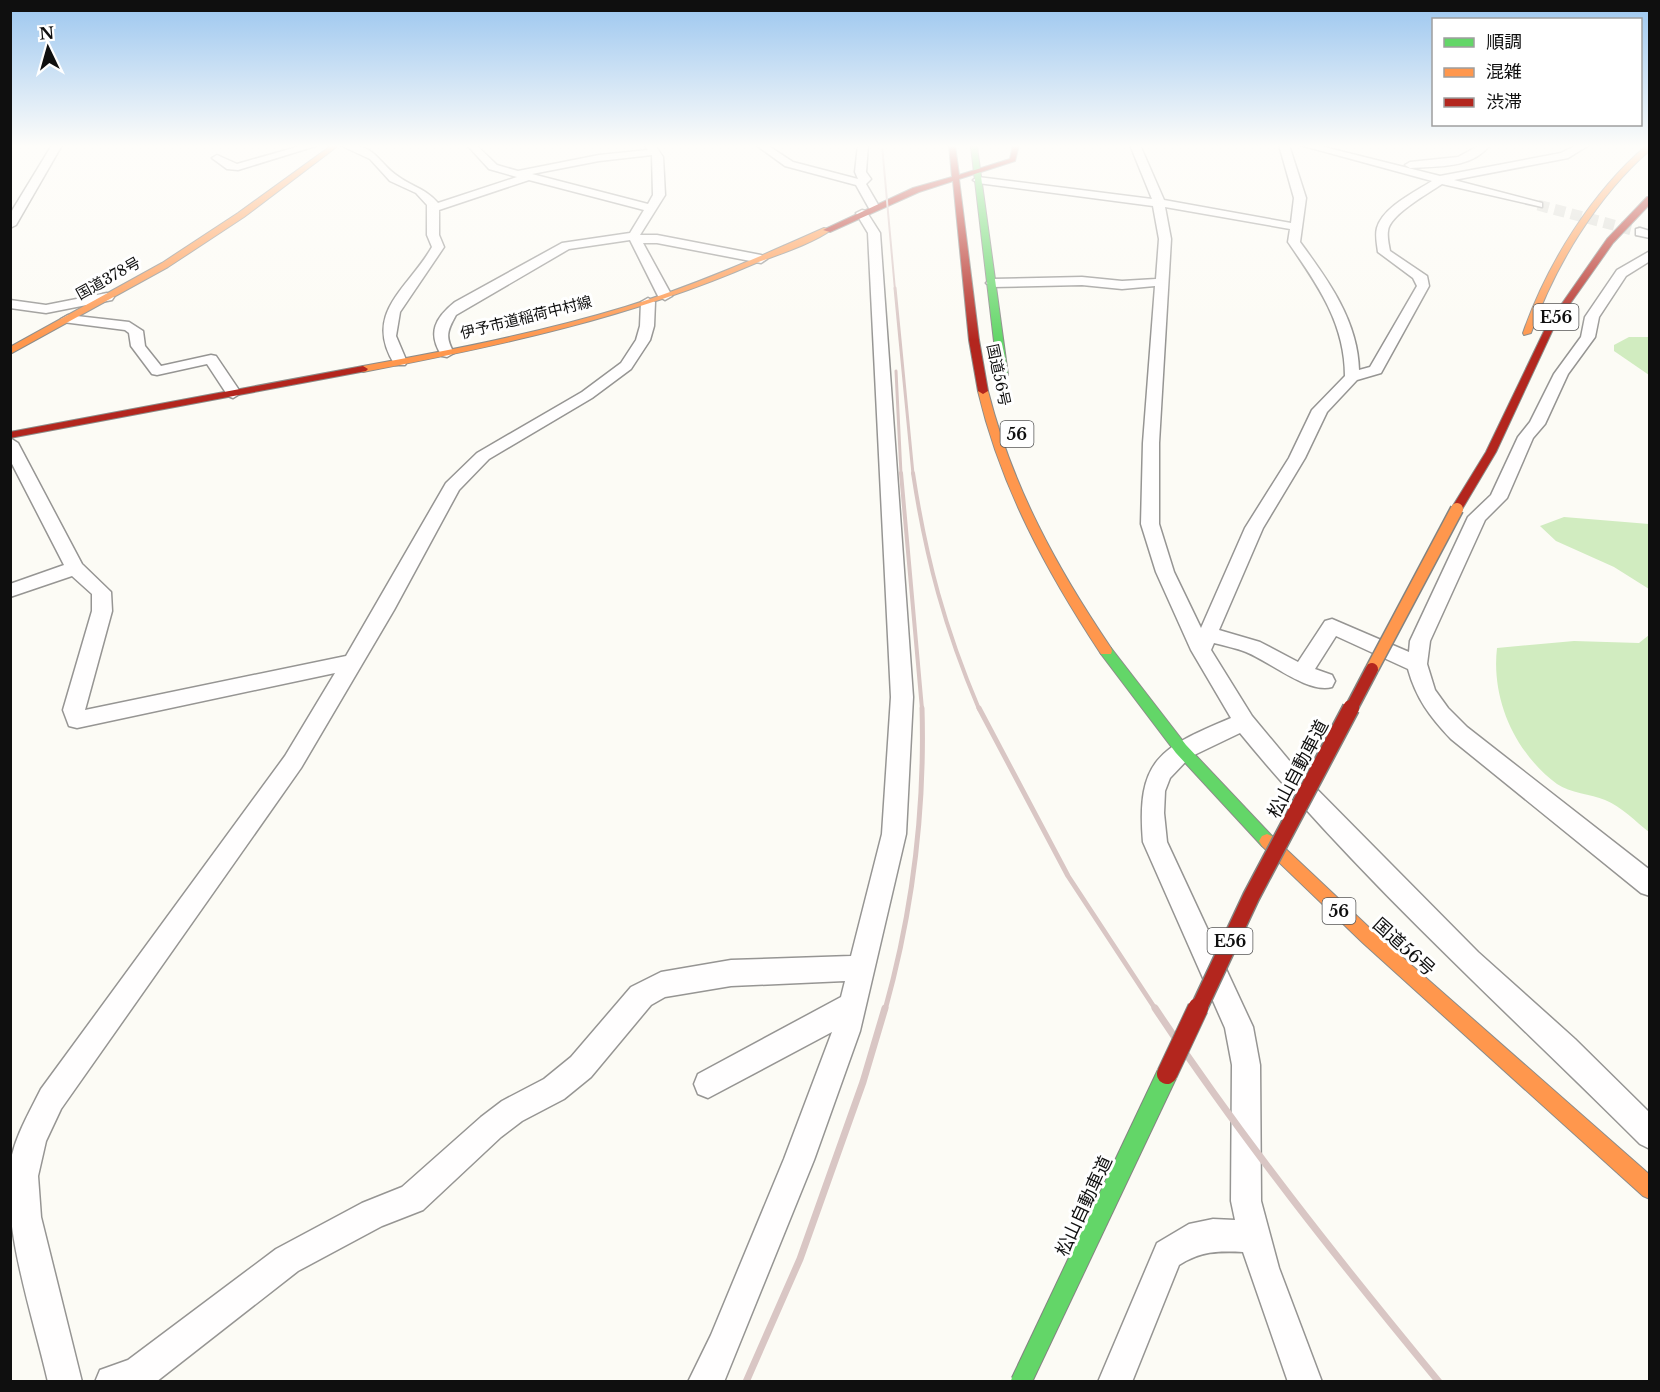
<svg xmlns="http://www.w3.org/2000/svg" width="1660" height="1392" font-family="'Libre Baskerville','Noto Sans JP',serif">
<rect width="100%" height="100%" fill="#fcfbf5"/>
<g fill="#d1ecc0">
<path d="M1629,337H1649V375L1614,351V345Z"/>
<path d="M1564,517L1649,524V589L1614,567L1556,541L1540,526Z"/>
<path d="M1649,635V832C1636,822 1621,806 1605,800C1591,794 1570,793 1557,784C1515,753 1491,699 1497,648L1574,641L1639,643Z"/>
</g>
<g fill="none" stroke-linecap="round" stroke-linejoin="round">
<path stroke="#d8d8d2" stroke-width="11" stroke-dasharray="11 6" stroke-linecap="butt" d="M1538,205L1640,232"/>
<defs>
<g id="street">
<path d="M52,145H62L16,225L10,228V214Z"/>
<path d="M304,145H319L238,170L227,169L212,158L217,155L237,164Z"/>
<path d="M340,145C377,143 376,162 399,177C413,187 426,189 438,203L517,177L489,169L467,145H476L497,165L518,171L599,155L648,150L645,145H655L663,157L665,195L640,235H657L761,255L767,259L761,263L657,243H643L672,296L665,300L658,296L630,240L569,249L456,315C447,331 445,337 454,353L447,357L442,356C427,333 435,318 455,302L562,243L630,233L644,210L529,180L439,210V235L444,247L400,312L396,336L407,362L405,365H395C362,313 408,289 432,247L427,235V205L416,193L390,181L370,159ZM652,155L653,195L648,204L532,174L599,161Z"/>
<path d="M756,145H767L793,162L858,179L855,172L858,145H868L866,172L871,179L866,184L880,208L870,210L856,185L785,166Z"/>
<path d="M1130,145H1140L1164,200L1291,223L1294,198L1279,145H1289L1306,198L1300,242C1328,280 1358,321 1359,370L1370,367L1417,286L1413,278L1378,252C1377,244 1375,235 1377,228C1383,207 1415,192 1432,181L1300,145H1316L1440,176L1561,153L1577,145H1589L1568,158L1454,180L1542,203V207L1442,184C1429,193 1389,215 1388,231C1387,237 1389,245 1390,251L1427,276L1429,286L1381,373L1357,380L1327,412L1305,458L1263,528L1219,630L1260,642L1298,662L1325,621L1332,619L1409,652L1410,641L1468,517L1491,495L1518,437L1530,422L1554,374L1581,337L1585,317L1617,270L1650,251V261L1626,276L1599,317L1595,337L1568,374L1545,424L1533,438L1507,498L1485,520L1430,641L1427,664L1435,690L1448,708L1467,727L1650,870V896L1641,893L1451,739C1430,717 1416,698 1408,669L1336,636L1315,669L1332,675L1335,681L1332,687C1308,694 1269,661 1246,652C1236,648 1225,646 1214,643L1211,650L1252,716L1292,764L1478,952L1575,1039L1650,1113V1149L1640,1144C1505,1009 1361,881 1240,733L1190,757L1170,778L1165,791L1164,813L1167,842L1253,1027L1260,1065L1261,1201L1279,1268L1322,1382H1288L1243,1252C1218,1251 1201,1251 1179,1265L1132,1382H1098L1157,1243L1189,1224L1213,1219L1235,1220L1231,1201L1232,1065L1225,1028L1143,842C1136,759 1160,748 1231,718L1191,650L1156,572L1141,524L1143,443L1155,286L1122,289L1082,285L992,287L986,283L992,279L1082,277L1122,281L1156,279L1159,239L1153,206L978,183L973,180L978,177L1152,199ZM1165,207L1290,229L1288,242C1317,284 1345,323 1345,376L1312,410L1289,458L1245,528L1201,628L1174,572L1159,524V443L1171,239Z"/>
<path d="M1480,145H1490C1471,169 1438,166 1410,168L1405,165L1410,162L1458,157Z"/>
<path d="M862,210L866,211L880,233L913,697L906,834L860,1031L814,1160L724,1382H688L711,1335L784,1159L832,1032L708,1098L698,1094L694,1084L698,1074L841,997L845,981L731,986L665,997L651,1005L591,1077L564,1099L522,1121L501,1137L423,1210L382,1226L298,1271L156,1382H95L100,1370L128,1360L276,1249L362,1203L402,1187L481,1117L502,1101L544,1079L571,1057L631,987L661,972L731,960L851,956L882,834L891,697L868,233L856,213Z"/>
<path d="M1640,228L1650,231V238L1636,235V229Z"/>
<path d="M107,293L114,297L112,300L46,313L10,308V300L46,305Z"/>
<path d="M648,298L655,302L654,326L650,340L631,369L592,398L489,459L459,490L394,610L301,768L61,1109L46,1141L38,1176L41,1217L82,1382H48C33,1316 3,1231 10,1165C14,1138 29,1113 41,1089L285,756L335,673L77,728L69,726L63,710L92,611V594L72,576L10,597V584L64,565L10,460V438L18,443L82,564L111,592L112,611L85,710L346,656L446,483L477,453L582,392L621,363L636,340L640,326L641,302Z"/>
<path d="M68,315L129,322L143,331L145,346L161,366L211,355L216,356L241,393L233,398L228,396L207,364L157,375L152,374L131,346L129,333L125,330L63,322L61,319Z"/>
</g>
<g id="fast">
<path d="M974,145L977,147L1008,375L1003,378L998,375L971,147Z"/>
<path d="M1106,646L1111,648L1186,745L1272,836L1275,841L1272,846L1267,848L1262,846L1176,753L1101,654L1100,651Z"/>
</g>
<g id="slow">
<path d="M332,145H339L244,217L168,267L10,354V347L162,263L238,213Z"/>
<path d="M1647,145H1650V150C1597,196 1554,267 1531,333L1524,335L1523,333C1547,264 1592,192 1647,145Z"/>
<path d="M824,228L831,230C814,243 777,255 756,263C630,318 498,346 363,372L358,369L363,366C451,350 539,333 625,307C693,286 759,257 824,228Z"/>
<path d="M983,388L988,391C1012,486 1056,567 1111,648L1112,651L1111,654H1101C1047,572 1001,488 978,391Z"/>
<path d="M1267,834L1272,836L1375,933L1650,1175V1199L1643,1196L1363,943L1262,846L1259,841L1262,836Z"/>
</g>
<g id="jam">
<path d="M949,145H955L959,175L1010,159L1013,145H1019L1015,161L959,179L979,340L988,391L983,394L978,391L969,340L953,181L919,192L830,232L823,230L913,188L952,177Z"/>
<path d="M1647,197H1650V204L1613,243L1555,325L1496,452L1461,511H1453L1451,509L1486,452L1547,325L1607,239Z"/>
<path d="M363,366L368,369L366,371L10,438V432Z"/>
</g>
</defs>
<use href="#street" stroke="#969593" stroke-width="3"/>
<use href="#fast" stroke="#8c8c89" stroke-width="2"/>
<use href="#slow" stroke="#8c8c89" stroke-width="2"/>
<use href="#jam" stroke="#8c8c89" stroke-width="2"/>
<use href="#street" fill="#fffefe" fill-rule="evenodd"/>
<use href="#fast" fill="#63d668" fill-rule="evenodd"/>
<use href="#slow" fill="#ff974d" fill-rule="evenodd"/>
<use href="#jam" fill="#b3261e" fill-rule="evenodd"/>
<path stroke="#d9c6c4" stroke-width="2" d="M882,145L895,290"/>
<g stroke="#d9c6c4" stroke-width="3">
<path d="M895,288L913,474"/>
<path d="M896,371L901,474"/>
</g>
<g stroke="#d9c6c4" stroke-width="4">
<path d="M901,473L922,709"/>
<path d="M913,473C926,559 945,629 979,709"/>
</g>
<g stroke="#d9c6c4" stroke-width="5">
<path d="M979,708L1068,876L1156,1010"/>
<path d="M885,1010C913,910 925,811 922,708"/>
</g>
<g stroke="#d9c6c4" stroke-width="7">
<path d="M1155,1008C1242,1139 1339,1261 1439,1382"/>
<path d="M746,1382L800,1259L863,1082L885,1008"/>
</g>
<defs>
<path id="fast-bridge" d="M1021,1382L1167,1074"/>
<path id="slow-bridge" d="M1372,669L1457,509"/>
<path id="jam-bridge-far2" d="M1351,709L1372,669"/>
<path id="jam-bridge-far1" d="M1198,1010L1251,897L1351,708"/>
<path id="jam-bridge" d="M1167,1074L1198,1008"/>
</defs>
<use href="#fast-bridge" stroke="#838380" stroke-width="22" stroke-linecap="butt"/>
<use href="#slow-bridge" stroke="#838380" stroke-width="15" stroke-linecap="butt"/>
<use href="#jam-bridge-far2" stroke="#838380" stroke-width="15" stroke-linecap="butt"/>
<use href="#jam-bridge-far1" stroke="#838380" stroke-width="19" stroke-linecap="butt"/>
<use href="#jam-bridge" stroke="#838380" stroke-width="22" stroke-linecap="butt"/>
<use href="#fast-bridge" stroke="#63d668" stroke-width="20"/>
<use href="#slow-bridge" stroke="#ff974d" stroke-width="12"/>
<use href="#jam-bridge-far2" stroke="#b3261e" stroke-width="12"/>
<use href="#jam-bridge-far1" stroke="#b3261e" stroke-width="16"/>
<use href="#jam-bridge" stroke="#b3261e" stroke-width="20"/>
</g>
<linearGradient id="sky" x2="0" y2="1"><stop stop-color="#9bc6ef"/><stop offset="0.43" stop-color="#fefdfa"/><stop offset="1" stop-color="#fefdfa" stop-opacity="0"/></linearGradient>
<rect width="1660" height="340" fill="url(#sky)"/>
<g text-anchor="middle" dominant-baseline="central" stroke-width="6" stroke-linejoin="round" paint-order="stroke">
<g font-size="15" fill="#0f0f0f" stroke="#fff">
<text transform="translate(108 278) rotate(-29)">国道378号</text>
<text transform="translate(526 317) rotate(-14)">伊予市道稲荷中村線</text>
<text transform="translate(999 375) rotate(78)">国道56号</text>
</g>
<g fill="#fff" stroke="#575757" stroke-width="1.5">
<rect x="1533.5" y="304" width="45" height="26" rx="4.5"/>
<rect x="1000.5" y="421" width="33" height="26" rx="4.5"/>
<rect x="1322.5" y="898" width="33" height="26" rx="4.5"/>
<rect x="1207.5" y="928" width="45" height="26" rx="4.5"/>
</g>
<g font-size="16" font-weight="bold" fill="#0f0f0f">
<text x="1556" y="317">E56</text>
<text x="1017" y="434">56</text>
<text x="1339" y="911">56</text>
<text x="1230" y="941">E56</text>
</g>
<g font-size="18" fill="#0f0f0f" stroke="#fff">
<text transform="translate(1298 769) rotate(-62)">松山自動車道</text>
<text transform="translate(1404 947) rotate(42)">国道56号</text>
<text transform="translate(1084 1206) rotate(-65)">松山自動車道</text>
</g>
</g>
<rect width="1660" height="1392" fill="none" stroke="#0f0f0f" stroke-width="24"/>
<rect x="1432" y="18" width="210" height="108" fill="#ffffff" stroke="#9f9f9f" stroke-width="1.5"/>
<rect x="1444" y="38" width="30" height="9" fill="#63d668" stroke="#9f9f9f" stroke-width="1.5"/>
<text x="1486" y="48" font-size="18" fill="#0f0f0f">順調</text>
<rect x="1444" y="68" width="30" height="9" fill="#ff974d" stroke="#9f9f9f" stroke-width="1.5"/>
<text x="1486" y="78" font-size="18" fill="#0f0f0f">混雑</text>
<rect x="1444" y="98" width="30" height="9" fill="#b3261e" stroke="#9f9f9f" stroke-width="1.5"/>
<text x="1486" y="108" font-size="18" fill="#0f0f0f">渋滞</text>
<g transform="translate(48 48) rotate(355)" stroke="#ffffff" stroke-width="4.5" paint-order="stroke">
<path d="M0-4.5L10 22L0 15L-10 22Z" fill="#0f0f0f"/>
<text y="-9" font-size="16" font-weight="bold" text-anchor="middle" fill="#0f0f0f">N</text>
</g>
</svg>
